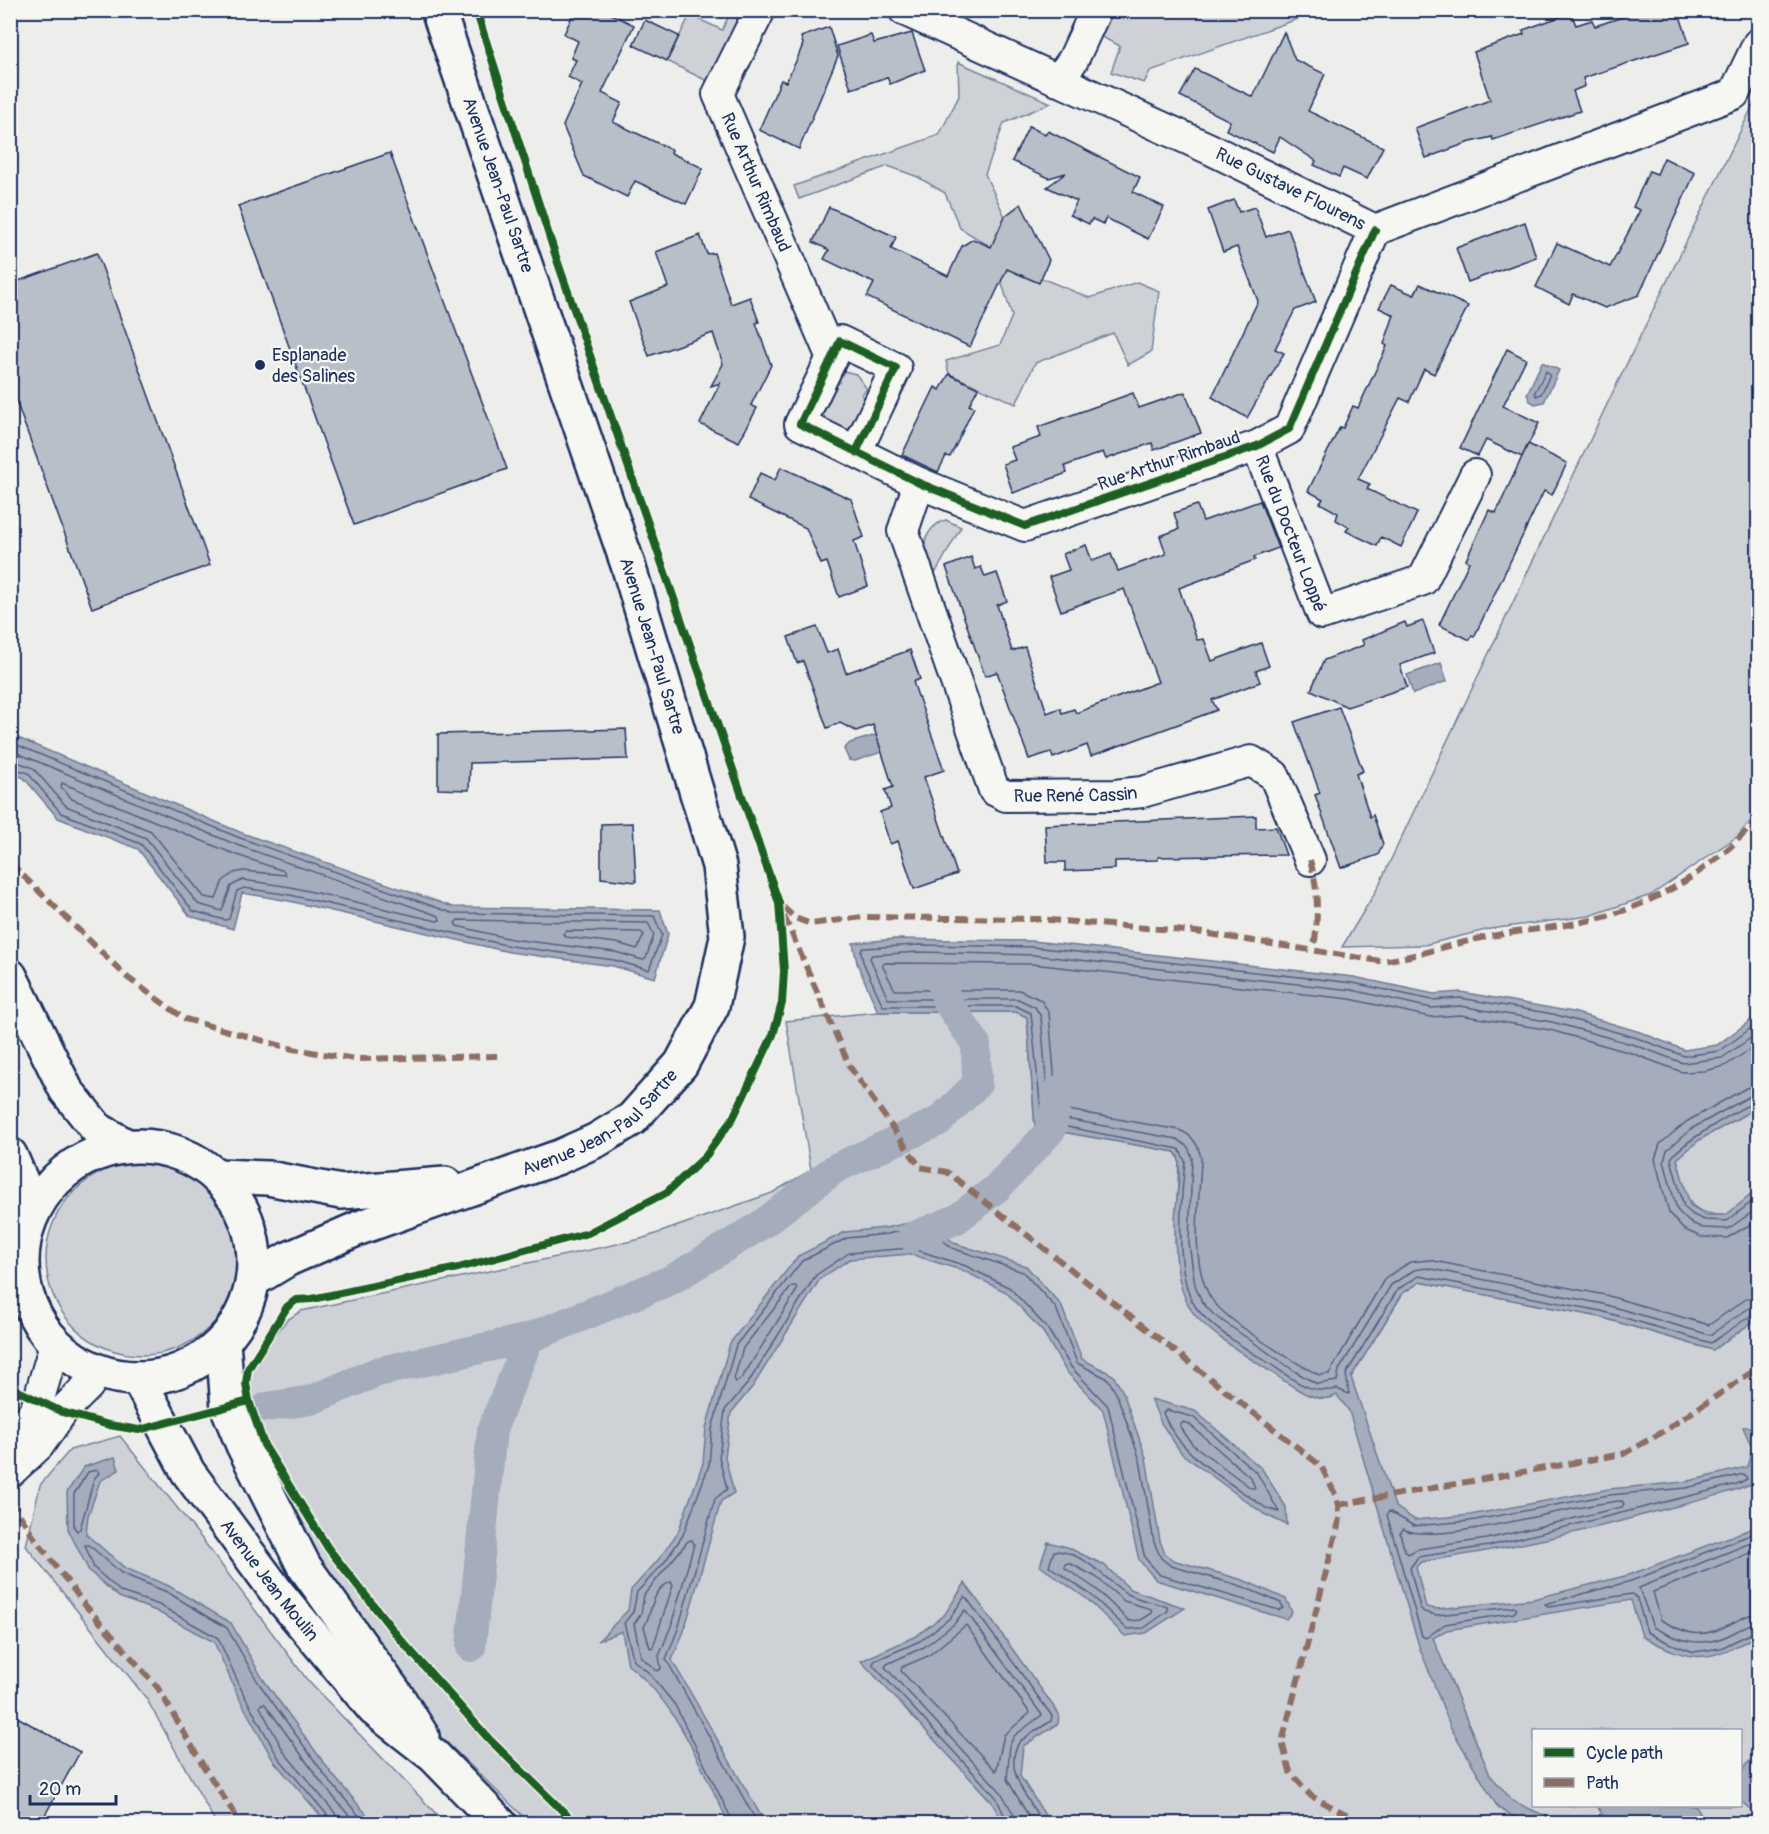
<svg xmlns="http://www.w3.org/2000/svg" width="1769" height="1834" font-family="Pangolin,sans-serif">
<rect width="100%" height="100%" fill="#edeeec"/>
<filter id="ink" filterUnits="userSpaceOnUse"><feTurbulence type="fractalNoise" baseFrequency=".0167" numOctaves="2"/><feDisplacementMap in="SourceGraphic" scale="12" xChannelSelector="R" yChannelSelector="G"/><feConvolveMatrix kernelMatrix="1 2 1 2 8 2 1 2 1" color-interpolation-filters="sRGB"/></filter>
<g filter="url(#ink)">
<g fill="#ced2d7" stroke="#74809a" stroke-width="1.5" fill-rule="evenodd">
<path d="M1193,10L1320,11L1150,71L1144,83L1111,72L1120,46L1087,30L1096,11H1162L1176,16Z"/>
<path d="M731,11H746L711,83L667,61L690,15L722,30Z"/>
<path d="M958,62L1051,103L1004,123L985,174L1006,219L1041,278L1090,298L1137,282L1159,291L1151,352L1128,365L1113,333L1035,363L1016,404L949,374L946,361L1000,345L1012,316L991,247L960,228L945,193L918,177L888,166L799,199L794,186L939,135L959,96Z"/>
<path d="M1758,95V812L1738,836L1651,895L1589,916L1490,929L1424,945L1342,947L1376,891L1611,396Z"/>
<path d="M843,371L856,374L867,389L862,394L865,401L859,415L853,418L857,430L851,433L829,425L822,412L830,390L840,382L837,374Z"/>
<path d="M946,520L961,527L936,572C915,557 924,526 946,520Z"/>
<path d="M878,1012H1016L1027,1017L1035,1127L1175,1152L1179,1160L1175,1244L1254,1361L1311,1396L1348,1382L1403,1293L1420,1282L1600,1317L1712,1350L1758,1318V1823H530L437,1733L310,1549L266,1443L247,1382L253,1362L287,1320L301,1311L641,1239L772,1193L811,1170L786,1021ZM1534,1730H1740V1806H1534Z"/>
<path d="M1758,1107V1189L1726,1216C1682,1213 1687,1196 1677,1159L1699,1140Z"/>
<circle cx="142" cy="1259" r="96"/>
<path d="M120,1436L202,1539L308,1681L445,1823H216L146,1698L26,1546L40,1485L70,1450Z"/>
</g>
<g fill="#a5acbc" stroke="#6e7a96" stroke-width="1.5">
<path d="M1542,362L1559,370L1544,402L1535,404L1530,401L1527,394Z"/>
<path d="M1441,663L1447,681L1413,694L1407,675Z"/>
<path d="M11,735L242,833L453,907L660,910L668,934L655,978L613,966L509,952L289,901L242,893L233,929L190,916L138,849L58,818L24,778L11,772Z"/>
<path d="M876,735L880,736L884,746L882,752L855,761L849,760L844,749L850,743Z"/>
<path d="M895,939L1033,941L1354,977L1434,994L1461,992L1573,1012L1640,1032L1684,1050L1717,1045L1758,1015V1107L1699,1140L1677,1159L1690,1205L1706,1215H1726L1758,1189V1318L1713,1350L1600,1317L1420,1282L1403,1293L1351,1377L1395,1506L1415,1520L1470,1515L1609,1489L1685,1482L1747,1467L1752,1448L1743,1427H1758V1481C1726,1495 1692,1502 1658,1511C1580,1533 1501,1550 1421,1562L1416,1567L1426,1607L1436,1609L1533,1599L1629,1575L1758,1526V1635C1707,1663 1694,1664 1642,1636L1631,1600L1447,1630L1433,1638L1490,1775L1513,1801L1560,1823H1525L1498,1808L1451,1728L1419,1646L1349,1411L1337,1395C1318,1406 1295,1388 1280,1378C1256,1362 1203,1331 1190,1308C1175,1283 1175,1248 1175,1219C1176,1200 1182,1174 1178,1156L1175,1152L1035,1127L1027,1017L1016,1012H878L857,963L853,943Z"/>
<path d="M955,1213L943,1233L954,1243L1026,1266L1061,1305L1082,1359L1113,1375L1123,1392L1146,1458L1160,1541L1165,1554L1173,1560L1243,1580L1286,1599L1292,1612L1286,1619L1156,1580L1139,1560L1103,1410L1066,1371L1043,1332L1006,1292L964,1271L910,1254L850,1259L820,1279L753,1386L731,1413L725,1457L734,1493L721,1501L684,1631L672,1660L765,1823H729C701,1769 678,1703 628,1665L622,1631L598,1641L628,1610L631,1590L659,1559L678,1532L703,1463L706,1428L730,1343L798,1256L845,1232L885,1228Z"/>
<path d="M1151,1399L1195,1411L1262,1469L1286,1507L1287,1525L1264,1514L1182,1454L1161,1423Z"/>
<path d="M115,1457L119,1470L100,1481L88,1516L86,1534L125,1568L169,1586L231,1623L263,1679L332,1774L374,1823H327L273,1760L238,1696L214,1642L156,1611L119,1597L89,1571L68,1529L67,1492L84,1467Z"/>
<path d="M1048,1542L1067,1547L1104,1565L1130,1589L1185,1608L1146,1633L1125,1636L1087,1599L1040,1566Z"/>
<path d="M965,1583L1059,1714L1058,1724L1023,1746L1020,1776L1045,1815L1040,1823H1003L991,1801L861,1661L916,1636L945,1614Z"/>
<path d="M1758,1756V1816L1740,1800C1740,1779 1738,1766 1758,1756Z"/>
<path d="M1597,1806H1695L1708,1823H1608Z"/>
</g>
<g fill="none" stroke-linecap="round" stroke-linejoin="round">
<g stroke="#526184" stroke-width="1.5">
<path d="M1546,371L1550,375L1541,394L1536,396L1535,392Z"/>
<path d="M10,742L240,838L452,913L654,916L662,935L649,970L614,960L510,946L290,895L244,888L237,891L229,919L225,920L193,911L141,844L61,813L28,773L10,767"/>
<path d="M10,750L237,845L439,916L440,920L437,921L291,887L243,880L231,886L222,911L198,904L146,838L66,806L33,768L10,759"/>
<path d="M62,783L234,854L284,871L286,875L243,871L234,873L223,881L216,899L204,897L151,831L72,799L61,787Z"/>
<path d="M458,920L648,923L654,935L646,958L643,960L615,952L511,939L457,926L455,923Z"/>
<path d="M566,931L641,932L644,935L637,949L617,943L565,937L563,934Z"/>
<path d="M1758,1023L1720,1051L1684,1056L1637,1038L1553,1014L1460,998L1432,1000L1353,983L1033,947L919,945L863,948L861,951L863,962L883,1006H1016L1031,1013L1042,1122L1179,1149L1185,1161C1181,1199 1174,1273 1195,1306C1210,1328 1249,1351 1272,1365C1293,1380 1311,1395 1337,1389L1349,1394L1346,1374L1398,1289L1419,1276L1601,1311L1711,1343L1753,1314L1758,1313"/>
<path d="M1758,1033L1722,1058L1683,1063L1635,1045L1552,1022L1460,1006L1431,1008L1352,990L1033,955L919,952L872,955L870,958L888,999H1018L1035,1007L1041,1017L1049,1116L1177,1139L1188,1147L1192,1158L1189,1243L1195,1285L1202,1302L1214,1315L1296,1372L1317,1384L1337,1381L1339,1370L1391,1285L1414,1270L1427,1268L1603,1304L1710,1335L1749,1308L1758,1306"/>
<path d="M1758,1044L1725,1066L1704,1071L1682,1072L1631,1053L1550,1030L1460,1015L1430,1017L1350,999L1032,964L885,963L882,965L895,990H1019L1041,1000L1049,1013L1057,1108L1179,1130C1193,1135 1199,1145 1201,1159C1200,1200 1189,1256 1209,1295C1220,1318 1294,1362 1319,1375L1329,1374L1385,1278L1410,1262L1429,1260L1605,1295L1709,1325L1746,1299L1758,1297"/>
<path d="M1758,1085L1746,1088L1686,1122L1660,1144L1655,1159L1669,1213L1683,1229L1701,1237L1727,1238L1758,1220"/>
<path d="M1758,1094L1750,1096L1691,1129L1667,1150L1664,1161L1677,1210L1689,1222L1703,1228L1728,1229L1758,1208"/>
<path d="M1758,1102C1745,1104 1675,1147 1671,1159L1684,1207L1693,1215L1705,1220L1727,1221L1758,1197"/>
<path d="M792,1286H796L797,1290L742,1378L736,1382L734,1379L743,1348Z"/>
<path d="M1167,1410L1193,1417L1257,1473L1279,1512L1266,1508C1231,1483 1179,1456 1163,1413Z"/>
<path d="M1183,1422L1189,1424L1251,1478L1255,1488H1251L1192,1444L1180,1426Z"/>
<path d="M97,1470L99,1473L94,1479L80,1529L77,1531L74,1527V1494L88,1472Z"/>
<path d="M1744,1474L1747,1479L1737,1484L1489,1546L1418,1557L1410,1568L1420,1608L1424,1612L1436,1615L1514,1607L1517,1609L1514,1613L1445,1624L1426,1638L1422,1636L1387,1515L1389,1511L1414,1526L1470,1521L1609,1495L1686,1488Z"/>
<path d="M1622,1501L1624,1504L1622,1507L1487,1539L1418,1549L1408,1554L1405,1552L1400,1533L1403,1529C1437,1547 1575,1503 1622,1501Z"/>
<path d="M1758,1532L1631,1581L1545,1604L1549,1607L1632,1594L1637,1598L1647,1632L1669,1643L1694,1652L1721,1648L1758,1630"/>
<path d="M692,1540L694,1544L671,1626L659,1656L661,1669L657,1671L641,1657L634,1624L641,1614L644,1595L688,1541Z"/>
<path d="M1758,1540L1639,1588L1653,1627C1681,1642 1704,1649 1733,1633C1741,1629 1749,1623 1758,1622"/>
<path d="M1758,1550L1653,1592L1661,1620C1689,1636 1704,1639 1732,1623C1741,1619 1748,1614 1758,1613"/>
<path d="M1054,1551C1084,1551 1104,1579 1126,1593C1137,1600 1154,1602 1167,1607L1168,1611L1144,1628L1127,1629L1090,1594L1049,1566Z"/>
<path d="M1069,1563L1096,1577L1124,1601L1151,1609L1152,1613L1141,1620L1129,1621L1096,1589L1065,1568V1564Z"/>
<path d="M671,1582L673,1585L653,1647L650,1648L644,1627C653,1611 651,1589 671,1582Z"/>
<path d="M966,1625L1030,1713L1004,1735L996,1771L901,1671L902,1667L928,1656Z"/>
<path d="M331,1824L329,1817L278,1757L243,1693L218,1638L159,1605L121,1592L94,1568L85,1545H89L121,1573L167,1592L227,1628L258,1682L327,1778L366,1824"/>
<path d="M338,1824L335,1813L284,1752L260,1707L261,1704H265L321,1782L356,1824"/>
<path d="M734,1824L675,1705L648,1672L634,1661L624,1623L633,1612L637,1592L664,1563L683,1535L709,1465L712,1429L736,1345L802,1261L847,1238L887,1234L939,1222L941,1225L938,1236L952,1248L1023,1272L1056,1308L1077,1363L1108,1379L1117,1395L1140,1460L1154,1542L1161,1558L1171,1566L1241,1586L1281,1603L1283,1608L1279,1610L1160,1575L1145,1558L1108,1406L1071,1367L1047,1328L1010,1288L966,1266L911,1248L849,1253L816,1275L748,1383L725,1410L719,1457L727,1489L715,1499L678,1629L666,1659L758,1824"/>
<path d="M1008,1824L996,1797L873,1665L874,1661L920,1641L950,1618L965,1596L1052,1716L1051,1721L1020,1741C1003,1766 1024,1793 1037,1814L1035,1824"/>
<path d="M1016,1824L1014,1815L1001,1792L885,1667L887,1664L924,1647L954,1624L965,1610L1042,1715L1014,1736L1010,1745L1007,1779L1028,1815V1824"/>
</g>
<g stroke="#a5acbc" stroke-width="30">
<path d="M912,1237L957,1219L998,1187L1051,1130L1059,1090"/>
<path d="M529,1338L673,1279L761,1225L836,1168L939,1121L977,1084L976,1044L947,1001L942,983"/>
<path d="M267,1407L311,1400L377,1372L529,1338L492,1430L471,1647"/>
</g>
</g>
<g fill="#b9bfc8" stroke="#1b2f5e" stroke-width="1.5">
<path d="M575,10H603L634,25L602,93L622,103L613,122L672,150L671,153L703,168L686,204L635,181L627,197L584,176L563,126L582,84L568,77L576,60L571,58L578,41L564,34Z"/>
<path d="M1644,10H1678L1689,43L1583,78L1585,86L1573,91L1580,111L1493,140L1492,137L1467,143L1426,158L1415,128L1490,100L1474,52L1524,34L1523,30L1571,13L1576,25L1592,20L1595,26Z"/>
<path d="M645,20L679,36L667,61L633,45Z"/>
<path d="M829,27L838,56L799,149L759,130L781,80L786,82L798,57L803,44L801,37Z"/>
<path d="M1284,32L1295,60L1325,74L1308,111L1383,147L1367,179L1343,168L1339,177L1314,165L1316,161L1280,137L1273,152L1226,130L1230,121L1180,96L1195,69L1253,97Z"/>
<path d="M912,33L925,70L890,84L887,77L851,89L837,46L871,35L874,43Z"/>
<path d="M1029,126L1045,135L1048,131L1140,177L1133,192L1164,207L1148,239L1106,218L1103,224L1092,219L1089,224L1070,215L1077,201L1047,187L1066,173L1049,178L1012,161Z"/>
<path d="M390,153L507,469L354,525L238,206Z"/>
<path d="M1664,158L1695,173L1639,295L1605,308L1573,294L1569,304L1536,287L1557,243L1610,267L1640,210L1633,207L1649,171L1657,174Z"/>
<path d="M1234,200L1239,212L1255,207L1266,237L1288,229L1316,302L1295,310L1275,349L1284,353L1247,418L1212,397L1258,301L1237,247L1223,252L1208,210Z"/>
<path d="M1021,204L1049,260L1039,283L1007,269L970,347L867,297L874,283L824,259L829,250L813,242L829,207L896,237L891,249L948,276L962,246L973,239L991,247L1005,216Z"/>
<path d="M1525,222L1536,257L1468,282L1456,248Z"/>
<path d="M700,235L707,254L714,253L731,304L750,297L759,322L756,323L771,365L751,405L757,408L739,442L700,424L720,383L711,386L723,364L713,333L649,356L629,302L668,287L656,252Z"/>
<path d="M97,253L210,565L92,608L10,385V284Z"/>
<path d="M1420,284L1468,306L1434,374L1424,369L1409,402L1400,398L1358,479L1370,484L1367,489L1417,513L1401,547L1381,537L1377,546L1346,531L1349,527L1336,520L1338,513L1320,503L1323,499L1308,491L1340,427L1343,428L1353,406L1358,408L1387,346L1384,344L1394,315L1379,308L1391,285L1414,295Z"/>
<path d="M1507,349L1526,359L1503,406L1539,423L1522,457L1486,440L1478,456L1460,448Z"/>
<path d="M949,374L978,388L969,405L974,407L958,441L950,457L946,456L938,472L902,455L935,387L940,390Z"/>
<path d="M1185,392L1201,433L1154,450L1152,443L1106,459L1103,452L1065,466L1067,473L1013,493L1003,464L1015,460L1010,447L1041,437L1038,427L1133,393L1139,408Z"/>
<path d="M1528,444L1567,463L1552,495L1544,491L1474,637L1472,635L1470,640L1439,625L1469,562L1466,560L1489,510L1496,513Z"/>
<path d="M781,467L851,499L864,537L854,541L868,586L839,597L827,562L821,564L806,528L748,500L760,473L775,480Z"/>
<path d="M1260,501L1278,548L1254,557L1255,560L1179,588L1197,640L1204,639L1212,661L1261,643L1269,666L1256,671L1260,682L1212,700L1217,710L1091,756L1087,745L1053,758L1051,752L1029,759L997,672L985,676L946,567L971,557L975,569L981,567L985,577L997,573L1007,601L997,605L1012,651L1025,647L1047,713L1060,708L1062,713L1074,709L1076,713L1158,682L1124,589L1061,611L1049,577L1069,570L1063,554L1086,545L1092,561L1111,554L1118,571L1166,554L1160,536L1179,529L1174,513L1197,505L1203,521Z"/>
<path d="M1423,621L1434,653L1400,665L1407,687L1347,707L1311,690L1324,660L1364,645L1362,640L1405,622L1407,627Z"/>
<path d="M817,627L827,653L838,649L846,673L910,650L920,679L913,682L944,770L924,777L957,874L914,889L898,841L890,844L880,812L891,808L885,790L893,787L873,725L856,731L840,723L827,728L803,661L797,663L788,637Z"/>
<path d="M1339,707L1363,771L1356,774L1370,817L1373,815L1383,844L1378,855L1341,868L1315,795L1320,793L1294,722Z"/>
<path d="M626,729L628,759L470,763L469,790L438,789V734Z"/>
<path d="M1256,816V828L1276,827L1286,855L1158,857V860L1115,861V869L1065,871V862H1047L1045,825Z"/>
<path d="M633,823L636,882L601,878V824Z"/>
<path d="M10,1713L80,1752L40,1824H10Z"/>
</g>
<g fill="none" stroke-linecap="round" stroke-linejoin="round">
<defs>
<g id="minor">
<path id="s1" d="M760,10L718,94L832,358"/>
<path id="s2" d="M904,10L1210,149L1375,230L1734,94L1758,44"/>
<path d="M1058,81L1073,60L1096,10"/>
<path id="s3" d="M1257,446L1322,614L1423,580L1475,475"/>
<path d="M857,450L896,368L840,341L800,424L919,483L1025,526L1257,446L1289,429L1375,230"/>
<path id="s4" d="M919,483L903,531L994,790L1006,796L1115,795L1142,792L1251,761L1274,775L1310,860"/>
<path d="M10,1445L36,1409L55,1344"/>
<path d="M10,1472L39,1445L62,1412L88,1386L97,1371"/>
</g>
<g id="major">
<path d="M10,976L66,1090L97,1129L125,1145"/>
<circle cx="138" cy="1262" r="116"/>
<path d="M10,1155L33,1209"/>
<path d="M218,1176L268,1178L341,1192L445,1184"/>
<path id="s5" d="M253,1280L288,1259L359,1228L559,1157L597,1140L632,1119L681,1064L712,1006L727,937L719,866L628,565L438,10"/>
<path d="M223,1341L228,1408L243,1445L304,1566L395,1693L422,1736"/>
<path id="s6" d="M138,1378L188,1472L279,1595L374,1709L434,1756L500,1824"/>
</g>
</defs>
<use href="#minor" stroke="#1b2f5e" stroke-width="34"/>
<use href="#major" stroke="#1b2f5e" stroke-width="38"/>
<use href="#minor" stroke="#f6f6f2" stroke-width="30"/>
<use href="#major" stroke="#f6f6f2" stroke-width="33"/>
<g stroke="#8d6e63" stroke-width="6" stroke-dasharray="12 6" stroke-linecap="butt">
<path d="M1310,860C1319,891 1318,917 1314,949"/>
<path d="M10,863L128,978L185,1019L293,1049L355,1059L498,1056"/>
<path d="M783,907L795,918L811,924L863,917L1037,919L1196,932L1380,961C1418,957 1453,943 1491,936C1529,929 1570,927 1607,916C1667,898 1717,865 1758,819"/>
<path d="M784,916L850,1067L920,1167L947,1172L1321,1466L1336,1496L1340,1518L1282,1742L1290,1772L1311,1796L1365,1824"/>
<path d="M10,1499L33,1536L85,1605L158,1688L204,1767L241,1824"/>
<path d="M1338,1505L1623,1454L1661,1433L1758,1368"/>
</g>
<defs>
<g id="cycleway">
<path d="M476,10L557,260L779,903L784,971L782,1003L773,1035L733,1118L705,1157L667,1192L588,1233L458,1268L312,1299L296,1300L287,1307L248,1369L246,1383L249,1401L264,1445L328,1548L400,1639L489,1739L576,1824"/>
<path d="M857,450L896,368L840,341L800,424L919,483L1025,526L1257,446L1289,429L1375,230"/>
<path d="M10,1387L62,1412L109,1425L139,1430L249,1401"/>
</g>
</defs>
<use href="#cycleway" stroke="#f6f6f2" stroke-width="11"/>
<use href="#cycleway" stroke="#1b5e20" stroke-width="8"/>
</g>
</g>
<circle fill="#1b2f5e" stroke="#f6f6f2" stroke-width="2" cx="260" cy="365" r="6"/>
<g text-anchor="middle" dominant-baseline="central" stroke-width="4.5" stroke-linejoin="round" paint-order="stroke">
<g font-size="18" fill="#1b2f5e" stroke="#f6f6f2">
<text stroke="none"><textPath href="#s1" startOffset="190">Rue Arthur Rimbaud</textPath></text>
<text transform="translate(498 185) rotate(71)">Avenue Jean-Paul Sartre</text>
<text stroke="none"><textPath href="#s2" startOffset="426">Rue Gustave Flourens</textPath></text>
<text transform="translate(1169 461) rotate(-19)">Rue Arthur Rimbaud</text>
<text stroke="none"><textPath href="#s3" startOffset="94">Rue du Docteur Loppé</textPath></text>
<text transform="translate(652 646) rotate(73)">Avenue Jean-Paul Sartre</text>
<text stroke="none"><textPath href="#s4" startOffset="408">Rue René Cassin</textPath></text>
<text stroke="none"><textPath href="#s5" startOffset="384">Avenue Jean-Paul Sartre</textPath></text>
<text stroke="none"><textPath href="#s6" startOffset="242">Avenue Jean Moulin</textPath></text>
</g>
<g font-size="18" fill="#1b2f5e" stroke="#f6f6f2" text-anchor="start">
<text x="272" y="355">Esplanade<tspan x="272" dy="21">des Salines</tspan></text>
</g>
</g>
<rect width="1769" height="1834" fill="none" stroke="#f6f6f2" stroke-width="36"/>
<rect x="18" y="18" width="1733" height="1798" fill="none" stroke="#1b2f5e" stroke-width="2" filter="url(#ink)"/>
<rect x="1532" y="1729" width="210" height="78" fill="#f6f6f2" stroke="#9ea6b7" stroke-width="1.5"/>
<rect x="1544" y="1748" width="30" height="9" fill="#1b5e20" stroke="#9ea6b7" stroke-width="1.5"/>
<text x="1586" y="1759" font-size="18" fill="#1b2f5e">Cycle path</text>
<rect x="1544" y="1778" width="30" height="9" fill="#8d6e63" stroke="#9ea6b7" stroke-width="1.5"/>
<text x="1586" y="1789" font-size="18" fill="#1b2f5e">Path</text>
<path d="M30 1795v9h86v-9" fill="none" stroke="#1b2f5e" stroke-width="3"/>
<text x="39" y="1795" font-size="18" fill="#1b2f5e" stroke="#f6f6f2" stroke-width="4.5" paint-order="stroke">20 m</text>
</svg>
